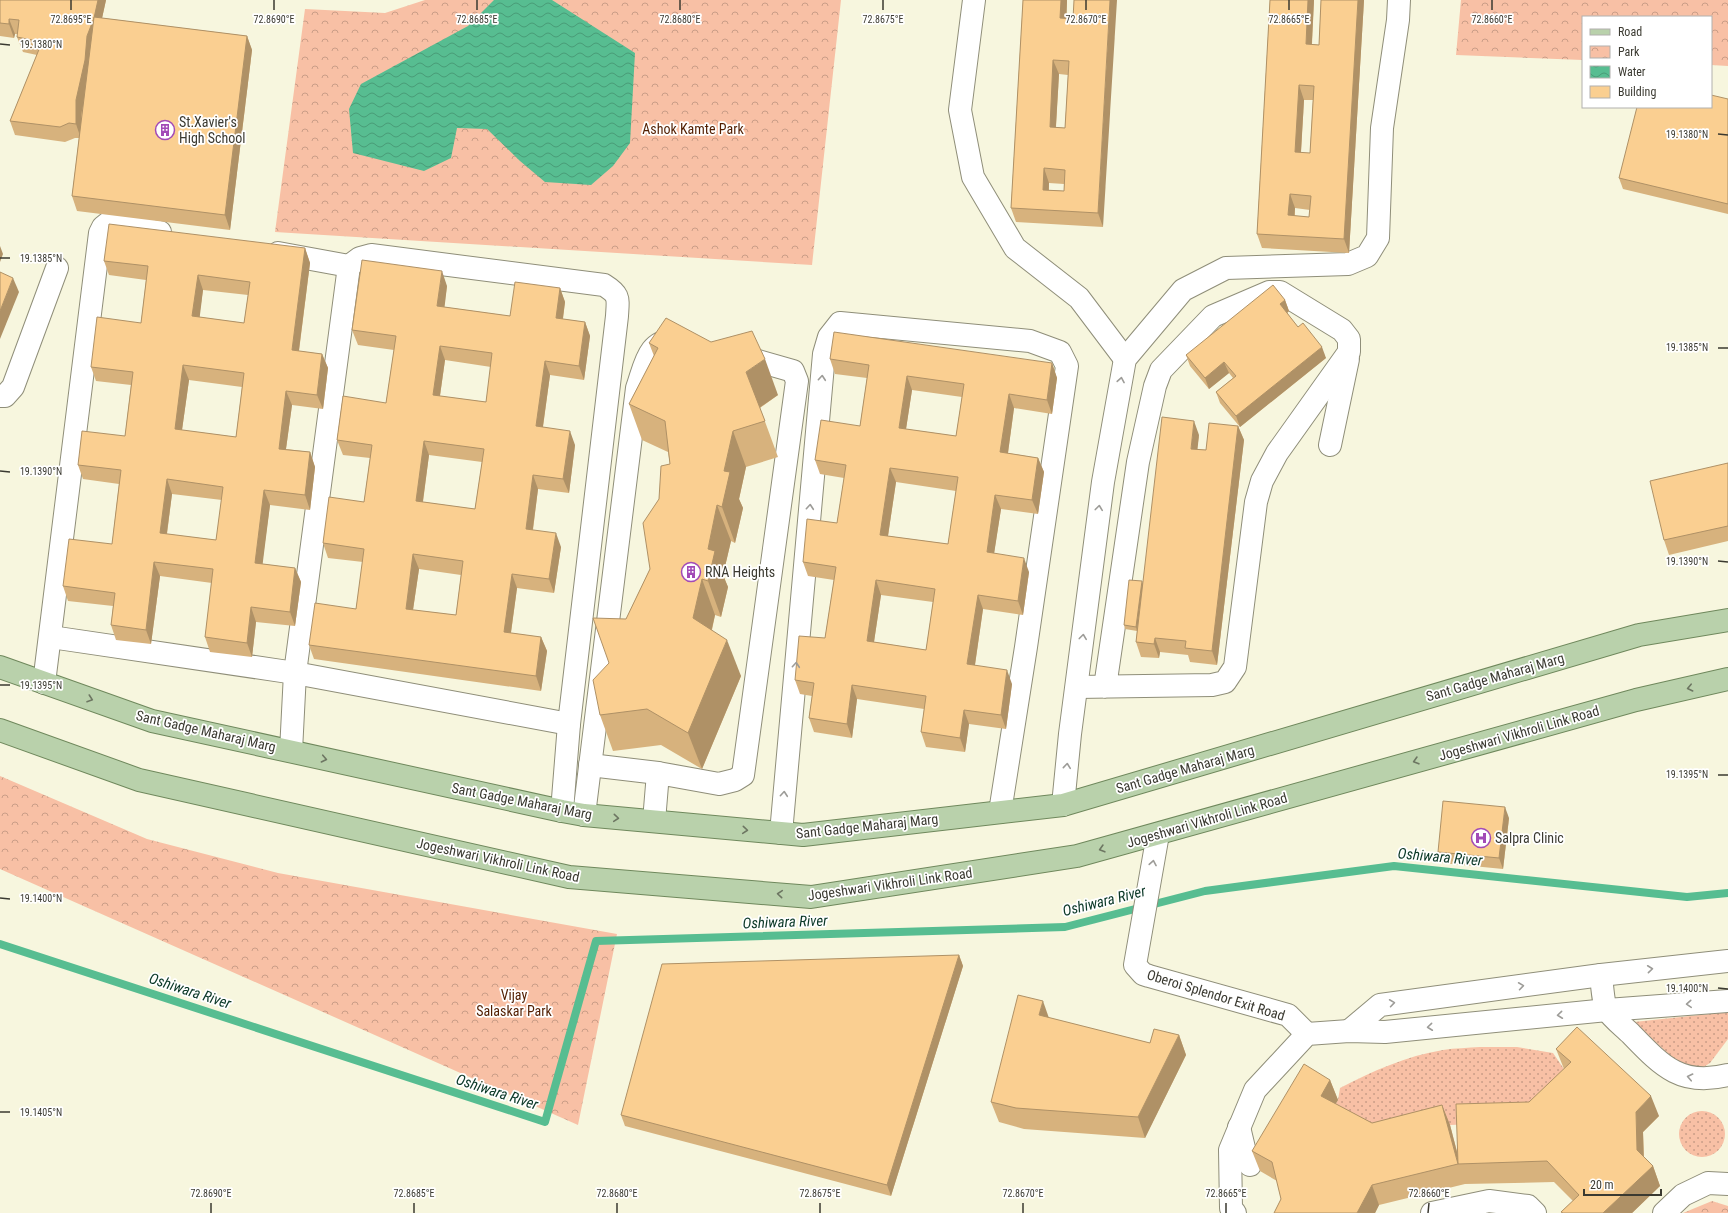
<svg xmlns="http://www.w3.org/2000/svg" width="1728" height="1213" font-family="'Roboto Condensed',sans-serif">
<defs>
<pattern id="grass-dots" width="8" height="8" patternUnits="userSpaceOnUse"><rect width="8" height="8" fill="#f8c0a5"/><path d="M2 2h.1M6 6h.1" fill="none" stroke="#ca9d87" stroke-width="1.8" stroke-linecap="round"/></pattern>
<pattern id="park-crowns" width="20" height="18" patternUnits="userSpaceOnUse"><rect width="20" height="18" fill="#f8c0a5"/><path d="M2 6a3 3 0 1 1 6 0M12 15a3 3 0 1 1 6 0" fill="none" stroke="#ca9d87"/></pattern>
<pattern id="water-waves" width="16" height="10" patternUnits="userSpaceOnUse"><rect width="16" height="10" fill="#57bd91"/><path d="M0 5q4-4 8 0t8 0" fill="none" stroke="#499b77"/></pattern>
</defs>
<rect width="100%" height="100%" fill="#f7f6de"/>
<g fill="url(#grass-dots)">
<path d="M1728,1012V1039L1710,1063L1702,1068H1691L1678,1063L1634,1022Z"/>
<path d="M1480,1047H1517L1553,1053L1564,1069L1536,1122L1450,1125L1379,1144L1328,1117L1338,1100L1340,1088C1373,1071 1406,1056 1443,1050C1455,1048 1468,1048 1480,1047Z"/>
<circle cx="1702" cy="1134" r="23"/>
</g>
<g fill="url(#park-crowns)">
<path d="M425,0H841L812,265L275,232L305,9L385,13Z"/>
<path d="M1461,0H1728V66L1711,65V17H1583V60L1456,55Z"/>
<path d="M0,776L147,839L278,873L617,934L578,1125L0,869Z"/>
<path d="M1712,1201L1728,1206V1213H1683Z"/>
</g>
<path fill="url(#water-waves)" d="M494,0H552L635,53L630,143L613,166L591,185L545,182L520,161L487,129L457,128L451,158L424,171L353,153L349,109L361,84L468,26Z"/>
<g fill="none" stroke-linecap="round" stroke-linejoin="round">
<path stroke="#57bd91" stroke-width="8" d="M0,944L545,1122L596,941L1065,927L1205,891L1394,866L1687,897L1728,893"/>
<defs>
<g id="minor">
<path d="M974,0L960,110L973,177L1015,248L1079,298L1125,359"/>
<path d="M278,253L349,266"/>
<path d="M0,396H5L13,387L57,268"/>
<path d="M1330,445L1348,359"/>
<path d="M51,637L295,673L569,724"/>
<path d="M44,683L100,233L103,227L108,223L160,232"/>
<path d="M1077,687L1212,685L1225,682L1235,667L1256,502L1262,481L1277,453L1349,352V339L1342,330L1280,292H1269L1213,316L1161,370L1155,386L1138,462L1105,687"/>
<path d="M291,751L295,673L349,266L360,258L371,255L604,285C620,295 618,298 617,316L569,724L562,811"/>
<path d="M590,765L658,773"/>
<path d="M1063,805L1070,734L1103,482L1125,359L1183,290L1226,268L1348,264L1367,256L1378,238L1382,128L1398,20L1399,0"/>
<path d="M584,815L637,388C645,366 648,336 678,342"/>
<path d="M654,821L658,773L719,784L735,780L743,775L797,381L793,371L737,355"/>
<path d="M781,833L824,354L829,337L840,323L1030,341L1060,352L1067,366L1026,647L1000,812"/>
<path d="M1158,834L1135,965L1143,974L1149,976L1288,1015L1307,1034"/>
<path d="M1601,975C1602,983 1603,1004 1607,1010C1613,1019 1624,1027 1631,1034C1662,1066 1681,1087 1728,1075"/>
<path d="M1349,1031L1380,1005L1601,975L1728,961"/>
<path d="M1239,1127L1244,1148L1250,1165"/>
<path d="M1235,1213L1231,1208L1230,1150L1255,1090L1307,1034L1349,1031L1385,1032L1607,1010L1728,1001"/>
<path d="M1432,1213L1489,1201L1528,1206L1535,1213"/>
<path d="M1664,1213L1683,1195L1708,1183L1728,1184"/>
</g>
<g id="major">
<path d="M0,667L152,721L562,811L584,815L803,835L1063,805L1639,635L1728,620"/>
<path d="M0,730L139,780L569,877L811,897L1077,856L1636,700L1728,679"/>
</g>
</defs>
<use href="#minor" stroke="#8f8e79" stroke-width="24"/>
<use href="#major" stroke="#6f885c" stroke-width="24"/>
<use href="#minor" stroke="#fff" stroke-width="22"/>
<use href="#major" stroke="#b9d1ab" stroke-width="22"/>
</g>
<g fill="#d7b27d" fill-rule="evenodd">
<path d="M0,0H106L102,18L247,36L252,50L230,230L77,211L72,196L79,138H75L65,142L15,135L10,121L37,55L23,52L17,37L18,34H15L14,38L0,36Z"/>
<path d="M1023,0H1067L1066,19L1103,227L1016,222L1011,208ZM1059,74L1068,75L1065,128L1056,127ZM1049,183L1064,184V191L1049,190Z"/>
<path d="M1270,0H1314L1312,44L1319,45L1321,0H1364L1349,253L1262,248L1257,234ZM1304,100H1313L1310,153H1301ZM1295,208L1310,210L1309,217L1295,216Z"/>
<path d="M1728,99V214L1623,189L1619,178Z"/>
<path d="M305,248L310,263L299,351L322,354L328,368L323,409L292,405L286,449L310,452L315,467L310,510L270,505L262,564L295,568L301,582L295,626L256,622L252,657L210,652L205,637L212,583L160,576L151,644L116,640L111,625L113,606L68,601L63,586L112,544L119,484L83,479L78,465L125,436L131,385L96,381L91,367L141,323L146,280L109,275L104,261ZM203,290L248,295L244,323L199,317ZM189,380L242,387L236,437L182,430ZM172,494L222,500L216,540L167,534Z"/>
<path d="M447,286L444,307L510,316L560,288L565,302L563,319L585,322L590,336L584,380L550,375L543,427L575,445L569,493L538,489L533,530L561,547L554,593L517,588L511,633L541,637L547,651L541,691L314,659L309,645L356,609L363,562L328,558L323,543L364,502L370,458L343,455L337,440L386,403L394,350L358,345L352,330ZM445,360L491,367L486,402L440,396ZM429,455L482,462L475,509L423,502ZM419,569L461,575L456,615L413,610Z"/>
<path d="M1285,300L1289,311L1287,313L1298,327L1326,358L1240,427L1220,403L1216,392L1233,378L1229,373L1209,389L1190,366L1186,355Z"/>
<path d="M649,343L778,395L760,408L778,457L746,467L739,499L743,508L735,543L731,541L723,575L728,587L721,617L715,615L712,630L741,676L702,769L661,745L613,751L600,715L609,663L626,619L650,569L659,499L670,464L668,452L642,440L629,404L654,356Z"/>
<path d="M830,359L1052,363L1057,378L1052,414L1014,408L1008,453L1038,458L1044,472L1038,514L1001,509L994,553L1029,572L1023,615L983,609L975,665L1012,684L1006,729L969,724L965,752L926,747L921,732L924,709L857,699L852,738L814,732L809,718L812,696L800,694L795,680L825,638L834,580L808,576L803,562L837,523L844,478L820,474L815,460L860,426L867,378L835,374ZM912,390L962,397L956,436L906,429ZM896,482L956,491L948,544L888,536ZM881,595L933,602L926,650L874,642Z"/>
<path d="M1238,426L1244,440L1217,665L1190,662L1188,655L1160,652L1159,658L1141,657L1136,642L1137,631L1125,629L1124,625L1143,583L1199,435L1197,449L1206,450Z"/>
<path d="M1728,463V541L1669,555L1664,540Z"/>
<path d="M1509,818L1503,869L1442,863L1438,852Z"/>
<path d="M959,955L963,966L891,1196L625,1126L621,1115Z"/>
<path d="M1049,1018L1150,1043L1179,1035L1186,1055L1145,1138L1024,1129L999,1122L991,1102Z"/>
<path d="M1556,1049L1659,1116L1643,1132L1644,1157L1653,1166L1660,1186L1632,1213H1562L1561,1212L1573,1201L1554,1182L1465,1184L1379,1205L1375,1213H1274L1281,1199L1277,1181L1260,1171L1252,1151L1330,1080L1338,1100L1335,1104L1372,1123L1442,1105L1450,1125L1458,1155L1529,1102L1564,1069Z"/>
</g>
<g fill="#af9166">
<path d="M98,0H106L81,115V139L76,124V100L87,36Z"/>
<path d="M1061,0H1067L1066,33L1060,18Z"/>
<path d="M1110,0H1117L1103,227L1098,213Z"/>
<path d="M1308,0H1314L1311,59L1306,44Z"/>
<path d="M1358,0H1364L1349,253L1344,239Z"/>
<path d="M9,19L15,34L14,38L9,24Z"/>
<path d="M247,36L252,50L230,230L225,215Z"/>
<path d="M1053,60L1059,74L1055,141L1050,127Z"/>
<path d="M1299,85L1304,100L1300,167L1295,152Z"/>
<path d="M1044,168L1049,183L1048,204L1043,190Z"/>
<path d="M1290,194L1295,208L1293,230L1288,215Z"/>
<path d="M0,246L3,254L0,262Z"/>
<path d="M305,248L310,263L297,365L292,350Z"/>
<path d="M442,271L447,286L443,320L437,306Z"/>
<path d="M198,275L203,290L198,331L192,316Z"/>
<path d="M13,278L19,292L0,339V311Z"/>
<path d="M560,288L565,302L561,332L556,318Z"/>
<path d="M1285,300L1289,311L1284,316L1280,304Z"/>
<path d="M585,322L590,336L584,380L579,366Z"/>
<path d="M440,346L445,360L438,409L433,395Z"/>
<path d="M1322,347L1326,358L1240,427L1236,416Z"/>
<path d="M322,354L328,368L323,409L317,395Z"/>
<path d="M765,359L778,395L759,408L746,372Z"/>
<path d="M545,361L550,375L541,440L536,426Z"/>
<path d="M1224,362L1229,373L1209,389L1205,378Z"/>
<path d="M1052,363L1057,378L1052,414L1047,400Z"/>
<path d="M183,365L189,380L180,444L175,429Z"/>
<path d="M907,376L912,390L904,442L899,428Z"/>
<path d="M286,391L292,405L284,463L279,449Z"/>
<path d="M1009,394L1014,408L1006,467L1000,452Z"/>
<path d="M1194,421L1199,435L1196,463L1191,449Z"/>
<path d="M1238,426L1244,440L1217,665L1212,651Z"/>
<path d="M570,431L575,445L569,493L563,479Z"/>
<path d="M733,431L746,467L739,499L743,508L735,543L722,507L724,471Z"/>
<path d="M424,441L429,455L421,515L416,501Z"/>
<path d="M310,452L315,467L310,510L305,495Z"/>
<path d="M1038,458L1044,472L1038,514L1032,500Z"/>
<path d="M890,468L896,482L886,549L880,535Z"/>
<path d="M533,475L538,489L531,543L526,529Z"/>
<path d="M167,479L172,494L165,547L160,533Z"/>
<path d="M264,490L270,505L261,577L255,563Z"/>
<path d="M995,495L1001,509L992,567L987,552Z"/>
<path d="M717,505L731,541L723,575L728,587L721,617L708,581V549Z"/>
<path d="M556,533L561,547L554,593L549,579Z"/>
<path d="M413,554L419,569L411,623L406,609Z"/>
<path d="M1024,558L1029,572L1023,615L1018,601Z"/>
<path d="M154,562L160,576L151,644L146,630Z"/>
<path d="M295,568L301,582L295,626L290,612Z"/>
<path d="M512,574L517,588L509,646L504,632Z"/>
<path d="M702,579L715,615L706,654L693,618Z"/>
<path d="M876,580L881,595L872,655L867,641Z"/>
<path d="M1142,581L1143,584L1137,631L1136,627Z"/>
<path d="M978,595L983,609L973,678L967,664Z"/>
<path d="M251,607L256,622L252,657L247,643Z"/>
<path d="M541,637L547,651L541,691L536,676Z"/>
<path d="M1155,638L1160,652L1159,658L1154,644Z"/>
<path d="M727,640L741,676L702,769L688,733Z"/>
<path d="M1007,670L1012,684L1006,729L1001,715Z"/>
<path d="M852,685L857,699L852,738L847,724Z"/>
<path d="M964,710L969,724L965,752L960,738Z"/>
<path d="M1505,807L1509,818L1503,869L1499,858Z"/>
<path d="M959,955L963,966L891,1196L887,1185Z"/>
<path d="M1043,1001L1050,1021L1039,1015Z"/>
<path d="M1179,1035L1186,1055L1145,1138L1138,1117Z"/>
<path d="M1330,1080L1338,1100L1328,1117L1321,1096Z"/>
<path d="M1651,1096L1659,1116L1643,1132L1644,1170L1637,1150L1636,1112Z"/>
<path d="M1442,1105L1450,1125L1460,1164H1458Z"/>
<path d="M1653,1166L1660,1186L1632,1213H1603Z"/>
<path d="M1372,1185L1379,1205L1375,1213H1357Z"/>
</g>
<g fill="#facf91" stroke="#af9166" fill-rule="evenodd">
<path d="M0,0H98L94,18L87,36L85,60L76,100V124L69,123L60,127L10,121L42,42L17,37L19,20L9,19V24L0,23Z"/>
<path d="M1023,0H1061L1060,18L1073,19L1074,0H1110L1098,213L1011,208ZM1053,60L1069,61L1065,128L1050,127ZM1044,168L1065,170L1064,191L1043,190Z"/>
<path d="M1270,0H1308L1306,44L1319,45L1321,0H1358L1344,239L1257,234ZM1299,85L1314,86L1310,153L1295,152ZM1290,194L1311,196L1309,217L1288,215Z"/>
<path d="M94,17L247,36L225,215L72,196Z"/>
<path d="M1711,95L1728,99V204L1619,178L1637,107H1711Z"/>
<path d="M109,224L305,248L292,350L322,354L317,395L286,391L279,449L310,452L305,495L264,490L255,563L295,568L290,612L251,607L247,643L205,637L213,569L154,562L146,630L111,625L115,593L63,586L69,539L112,544L121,470L78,465L82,431L125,436L133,372L91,367L97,317L141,323L148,266L104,261ZM198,275L250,282L244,323L192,316ZM183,365L244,373L236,437L175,429ZM167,479L223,487L216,540L160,533Z"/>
<path d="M362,260L442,271L437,306L510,316L515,282L560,288L556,318L585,322L579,366L545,361L536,426L570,431L563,479L533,475L526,529L556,533L549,579L512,574L504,632L541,637L536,676L309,645L315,603L356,609L364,549L323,543L329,497L364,502L372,445L337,440L343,396L386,403L396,336L352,330ZM440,346L492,353L486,402L433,395ZM424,441L484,449L475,509L416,501ZM413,554L463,561L456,615L406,609Z"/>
<path d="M0,272L13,278L0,311Z"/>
<path d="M1273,285L1285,300L1280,304L1298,327L1303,323L1322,347L1236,416L1216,392L1236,376L1224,362L1205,378L1186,355Z"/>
<path d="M666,318L711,342L752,331L765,359L746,372L765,421L733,431L724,471L730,472L722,507L717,505L708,549L715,551L708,581L702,579L693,618L727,640L688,733L647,709L600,715L593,680L609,663L593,618L626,619L650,569L643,523L659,499L661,466L670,464L665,421L629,404L658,348L649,343Z"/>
<path d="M834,332L1052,363L1047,400L1009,394L1000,452L1038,458L1032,500L995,495L987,552L1024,558L1018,601L978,595L967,664L1007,670L1001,715L964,710L960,738L921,732L926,696L852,685L847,724L809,718L814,683L795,680L799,636L825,638L836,567L803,562L807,519L837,523L846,465L815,460L821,420L860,426L869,365L830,359ZM907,376L964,384L956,436L899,428ZM890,468L958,477L948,544L880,535ZM876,580L935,589L926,650L867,641Z"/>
<path d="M1162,417L1194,421L1191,449L1206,450L1209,423L1238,426L1212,651L1185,648L1186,641L1155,638L1154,644L1136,642Z"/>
<path d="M1728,463V526L1664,540L1650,481Z"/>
<path d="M1129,580L1142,581L1136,627L1124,625Z"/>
<path d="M1443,801L1505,807L1499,858L1438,852Z"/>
<path d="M959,955L887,1185L621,1115L662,964Z"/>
<path d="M1018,995L1043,1001L1039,1015L1150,1043L1154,1029L1179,1035L1138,1117L1016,1108L991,1102Z"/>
<path d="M1577,1027L1651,1096L1636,1112L1637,1150L1653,1166L1603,1213H1563L1561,1212L1579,1195L1547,1161L1458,1164L1456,1104L1529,1102L1571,1062L1556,1049Z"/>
<path d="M1304,1064L1330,1080L1321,1096L1372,1123L1442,1105L1458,1164L1372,1185L1357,1213H1274L1281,1199L1272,1162L1252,1151Z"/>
</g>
<defs><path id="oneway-chevron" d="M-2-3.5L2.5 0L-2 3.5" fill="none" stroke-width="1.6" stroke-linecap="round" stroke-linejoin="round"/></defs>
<g stroke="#9d9c98">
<use href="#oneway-chevron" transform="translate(822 378) rotate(-85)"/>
<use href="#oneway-chevron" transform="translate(1121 380) rotate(-80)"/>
<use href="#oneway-chevron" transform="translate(810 507) rotate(-85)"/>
<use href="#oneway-chevron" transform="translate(1099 508) rotate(-83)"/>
<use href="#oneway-chevron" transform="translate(1083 637) rotate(-83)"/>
<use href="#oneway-chevron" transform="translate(796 665) rotate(-85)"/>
<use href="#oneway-chevron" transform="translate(1067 766) rotate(-84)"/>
<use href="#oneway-chevron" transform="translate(784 794) rotate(-85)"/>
<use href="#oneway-chevron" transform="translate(1153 863) rotate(-80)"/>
<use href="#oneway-chevron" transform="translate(1650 969) rotate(-6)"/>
<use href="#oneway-chevron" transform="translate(1521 986) rotate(-8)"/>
<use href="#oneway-chevron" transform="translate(1392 1003) rotate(-8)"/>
<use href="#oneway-chevron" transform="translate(1689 1004) rotate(176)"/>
<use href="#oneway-chevron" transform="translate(1560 1015) rotate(174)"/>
<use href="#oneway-chevron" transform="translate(1430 1027) rotate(174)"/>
<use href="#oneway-chevron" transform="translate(1690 1077) rotate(-168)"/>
</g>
<g stroke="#6d7662">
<use href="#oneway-chevron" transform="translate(1690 688) rotate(167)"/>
<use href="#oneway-chevron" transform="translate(90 699) rotate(19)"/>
<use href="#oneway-chevron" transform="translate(324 759) rotate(12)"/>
<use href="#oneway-chevron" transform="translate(1416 761) rotate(164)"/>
<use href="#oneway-chevron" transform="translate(616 818) rotate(5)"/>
<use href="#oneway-chevron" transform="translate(745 830) rotate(5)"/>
<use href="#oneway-chevron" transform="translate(1102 849) rotate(164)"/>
<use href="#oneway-chevron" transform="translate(780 894) rotate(-175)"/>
</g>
<path fill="none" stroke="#3b3a31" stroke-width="1.5" d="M71,10V0M274,10V0M477,10V0M680,10V0M883,10V0M1086,10V0M1289,10V0M1492,10V0M0,44L10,45M1718,134L1728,135M0,258H10M1718,348H1728M0,471L10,472M1718,561L1728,562M0,685H10M1718,775H1728M0,898L10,899M1718,988L1728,989M0,1112H10M211,1213V1203M414,1213V1203M617,1213V1203M820,1213V1203M1023,1213V1203M1226,1213V1203M1428,1213L1429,1203"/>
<defs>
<symbol id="building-ring" viewBox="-11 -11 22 22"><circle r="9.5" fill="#fff" stroke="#a24ab7" stroke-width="1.5"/><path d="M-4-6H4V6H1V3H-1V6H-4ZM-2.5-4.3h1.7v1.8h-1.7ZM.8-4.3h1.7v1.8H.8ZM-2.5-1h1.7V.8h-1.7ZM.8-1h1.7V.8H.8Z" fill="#a24ab7"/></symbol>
<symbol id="hospital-ring" viewBox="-11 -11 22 22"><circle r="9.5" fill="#fff" stroke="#a24ab7" stroke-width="1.5"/><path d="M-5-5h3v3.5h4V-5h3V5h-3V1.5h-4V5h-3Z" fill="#a24ab7"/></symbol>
</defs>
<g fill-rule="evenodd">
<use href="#building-ring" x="154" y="119" width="22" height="22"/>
<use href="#building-ring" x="680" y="561" width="22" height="22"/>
<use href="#hospital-ring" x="1470" y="827" width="22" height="22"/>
</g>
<g text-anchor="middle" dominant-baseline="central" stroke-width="3.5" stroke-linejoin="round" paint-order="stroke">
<g font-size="14" fill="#3b3a31" stroke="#fff" text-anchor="start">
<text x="179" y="122">St.Xavier's<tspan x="179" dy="16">High School</tspan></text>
<text x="705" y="572">RNA Heights</text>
<text x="1495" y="838">Salpra Clinic</text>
</g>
<g font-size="14" fill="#521e00" stroke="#fff">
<text x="693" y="129">Ashok Kamte Park</text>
<text x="514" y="995">Vijay<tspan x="514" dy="16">Salaskar Park</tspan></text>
</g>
<g font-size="14" fill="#3b3a31" stroke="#fff">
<text transform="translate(1495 677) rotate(-16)">Sant Gadge Maharaj Marg</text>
<text transform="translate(206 731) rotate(13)">Sant Gadge Maharaj Marg</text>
<text transform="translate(1519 733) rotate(-16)">Jogeshwari Vikhroli Link Road</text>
<text transform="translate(1185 769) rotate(-16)">Sant Gadge Maharaj Marg</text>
<text transform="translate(522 801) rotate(11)">Sant Gadge Maharaj Marg</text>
<text transform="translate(1207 820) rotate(-16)">Jogeshwari Vikhroli Link Road</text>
<text transform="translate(867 826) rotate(-6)">Sant Gadge Maharaj Marg</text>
<text transform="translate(498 860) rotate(12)">Jogeshwari Vikhroli Link Road</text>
<text transform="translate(890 884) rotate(-8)">Jogeshwari Vikhroli Link Road</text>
<text transform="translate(1216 995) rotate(17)">Oberoi Splendor Exit Road</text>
</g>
<g font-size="15" font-style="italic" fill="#0b3827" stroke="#fff">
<text transform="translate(1440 857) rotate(5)">Oshiwara River</text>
<text transform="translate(1104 901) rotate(-14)">Oshiwara River</text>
<text transform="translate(785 922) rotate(-2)">Oshiwara River</text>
<text transform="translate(190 991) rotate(18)">Oshiwara River</text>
<text transform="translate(497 1092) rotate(18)">Oshiwara River</text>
</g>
</g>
<g font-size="10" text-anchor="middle" fill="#3b3a31" stroke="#fff" stroke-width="3.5" stroke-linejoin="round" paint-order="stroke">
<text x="71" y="23">72.8695°E</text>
<text x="274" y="23">72.8690°E</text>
<text x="477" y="23">72.8685°E</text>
<text x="680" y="23">72.8680°E</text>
<text x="883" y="23">72.8675°E</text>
<text x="1086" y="23">72.8670°E</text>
<text x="1289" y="23">72.8665°E</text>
<text x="1492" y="23">72.8660°E</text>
<text x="41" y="48">19.1380°N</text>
<text x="1687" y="138">19.1380°N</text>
<text x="41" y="262">19.1385°N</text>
<text x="1687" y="351">19.1385°N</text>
<text x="41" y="475">19.1390°N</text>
<text x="1687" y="565">19.1390°N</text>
<text x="41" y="689">19.1395°N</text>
<text x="1687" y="778">19.1395°N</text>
<text x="41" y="902">19.1400°N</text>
<text x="1687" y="992">19.1400°N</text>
<text x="41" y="1116">19.1405°N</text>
<text x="211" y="1197">72.8690°E</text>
<text x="414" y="1197">72.8685°E</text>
<text x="617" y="1197">72.8680°E</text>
<text x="820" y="1197">72.8675°E</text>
<text x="1023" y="1197">72.8670°E</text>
<text x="1226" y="1197">72.8665°E</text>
<text x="1429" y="1197">72.8660°E</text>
</g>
<rect x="1582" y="16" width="130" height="92" fill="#ffffff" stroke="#b1b0ad"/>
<rect x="1590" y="29" width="20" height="6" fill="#b9d1ab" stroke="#b1b0ad"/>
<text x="1618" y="36" font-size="12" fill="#3b3a31">Road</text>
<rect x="1590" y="46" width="20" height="12" fill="url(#park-crowns)" stroke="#b1b0ad"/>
<text x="1618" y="56" font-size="12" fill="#3b3a31">Park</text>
<rect x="1590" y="66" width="20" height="12" fill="url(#water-waves)" stroke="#b1b0ad"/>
<text x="1618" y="76" font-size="12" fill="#3b3a31">Water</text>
<rect x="1590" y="86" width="20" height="12" fill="#facf91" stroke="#b1b0ad"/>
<text x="1618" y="96" font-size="12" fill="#3b3a31">Building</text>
<path d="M1584 1189v6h77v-6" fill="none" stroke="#3b3a31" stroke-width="2"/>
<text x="1590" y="1189" font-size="12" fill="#3b3a31" stroke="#ffffff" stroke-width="3" paint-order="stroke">20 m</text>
</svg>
